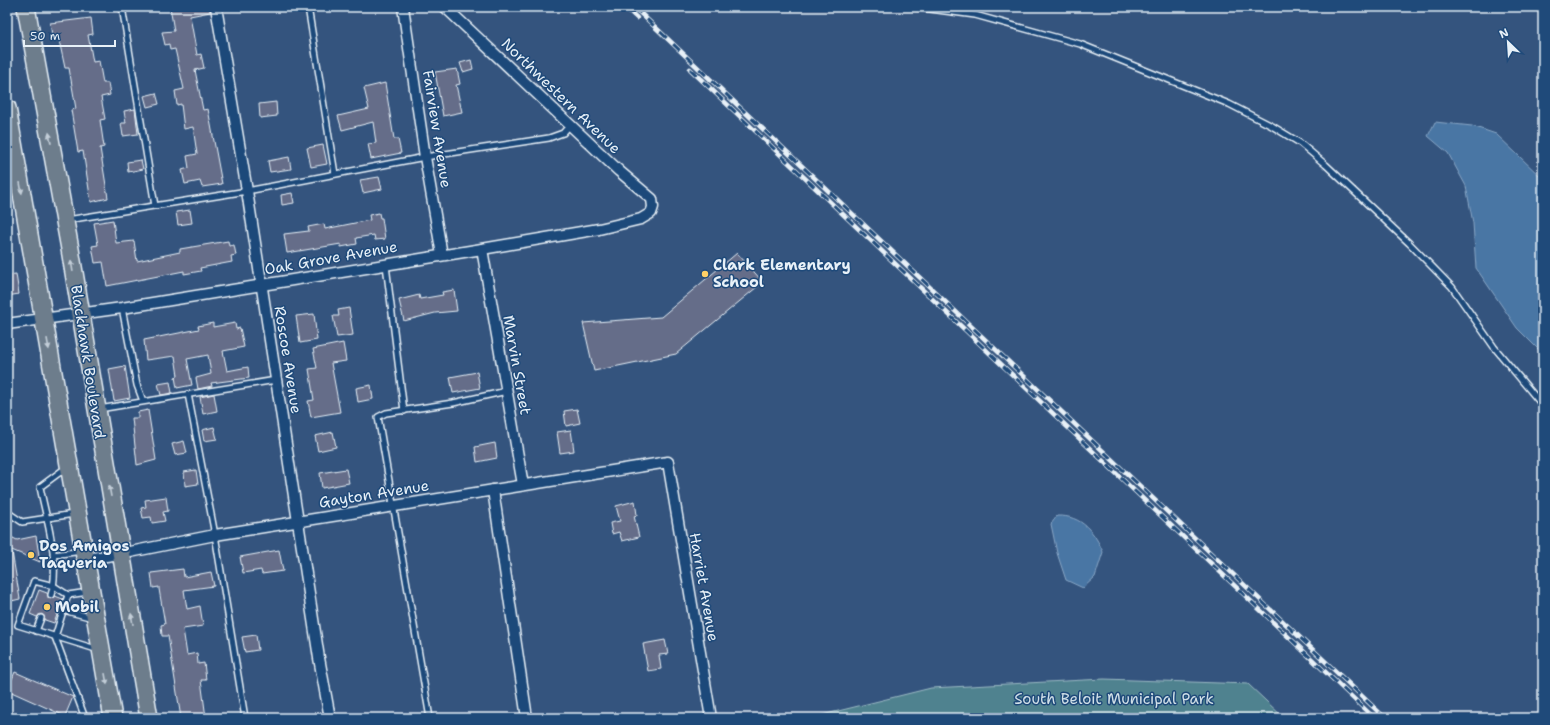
<svg xmlns="http://www.w3.org/2000/svg" width="1550" height="725" font-family="'Shantell Sans',sans-serif">
<rect width="100%" height="100%" fill="#34547e"/>
<filter id="ink" filterUnits="userSpaceOnUse"><feTurbulence type="fractalNoise" baseFrequency=".025" numOctaves="2"/><feDisplacementMap in="SourceGraphic" scale="8" xChannelSelector="R" yChannelSelector="G"/><feConvolveMatrix kernelMatrix="1 2 1 2 8 2 1 2 1" color-interpolation-filters="sRGB"/></filter>
<g filter="url(#ink)">
<path fill="#4f828f" stroke="#9cbac4" d="M1104,679L1248,684L1284,718H810L931,688Z"/>
<g fill="#4a76a4" stroke="#89a7c6">
<path d="M1435,122L1472,126L1496,134L1543,179V354L1517,328L1476,268L1473,223L1466,186L1448,153L1428,136Z"/>
<path d="M1057,516C1082,515 1095,533 1103,552L1095,577L1083,588L1066,580L1057,553L1051,524Z"/>
</g>
<g fill="#656d89" stroke="#e8f1f8">
<path d="M170,7H210V12L190,16L197,55L201,54L204,68L195,70L203,110L208,109L222,184L202,187L200,181L185,184L182,170L189,168L187,156L197,154L193,127L184,129L181,104L177,105L175,91L184,89L175,49L170,50L169,44L165,45L162,32L174,31Z"/>
<path d="M91,18L93,34L88,35L93,62L99,61L103,83H108L110,95L101,97L105,119L100,120L104,147L100,148L108,198L91,202L83,151L78,152L71,110L76,109L69,68H65L59,40L53,41L50,23Z"/>
<path d="M471,60L473,69L463,72L460,63Z"/>
<path d="M457,69L460,84L456,85L462,112L443,116L435,72Z"/>
<path d="M385,83L394,139H398L401,153L371,159L368,144L376,143L373,122L342,130L338,116L369,109L364,88Z"/>
<path d="M156,93L159,104L147,107L144,96Z"/>
<path d="M276,102L277,116L260,118L259,104Z"/>
<path d="M135,109L138,134L123,136L121,123H126L124,111Z"/>
<path d="M323,145L327,164L311,167L307,148Z"/>
<path d="M289,157L291,169L270,172L268,161Z"/>
<path d="M141,160L143,169L128,172L127,162Z"/>
<path d="M379,177L382,189L363,193L360,180Z"/>
<path d="M292,193L294,203L282,205L281,195Z"/>
<path d="M190,210L192,223L178,225L176,212Z"/>
<path d="M379,213L380,218H382L385,239L375,240L374,235L356,238L357,244L341,247V244L287,253L284,234L309,231L308,227L324,224L325,229L370,220L369,215Z"/>
<path d="M113,220L116,243L134,241L137,261L180,252V249L228,241L229,246L234,245L236,255L231,256L232,262L200,268L201,271L184,274V271L107,286L103,262L95,263L92,246L98,245L94,223Z"/>
<path d="M737,253L763,282L676,354L594,371L583,323L661,317Z"/>
<path d="M16,274L19,294L7,296V275Z"/>
<path d="M454,290L457,311L435,313L404,321L399,300L419,295L420,299L443,295L442,292Z"/>
<path d="M349,308L353,335L337,337L333,316H339L338,310Z"/>
<path d="M314,314L317,340L300,343L296,316Z"/>
<path d="M213,323V327L235,323L236,329L240,328L244,347L223,351L227,371L248,367L249,378L211,383L212,386L198,389L196,378L211,374L208,355L187,359L192,385L177,388L175,377L178,376L175,356L146,360L144,340L199,329L198,326Z"/>
<path d="M343,343L346,361L331,363L340,412L311,417L308,401L314,400L309,369L317,368L313,349Z"/>
<path d="M125,366L130,398L114,401L109,369Z"/>
<path d="M477,372L480,388L453,393L450,377Z"/>
<path d="M170,382L172,393L161,395L158,384Z"/>
<path d="M371,385L373,399L358,402L356,388Z"/>
<path d="M214,394L217,411L203,414L200,397Z"/>
<path d="M577,409L580,423L566,426L564,411Z"/>
<path d="M148,410L156,460L137,465L132,418H138V412Z"/>
<path d="M214,427L217,439L204,441L202,430Z"/>
<path d="M571,430L574,451L560,453L557,432Z"/>
<path d="M333,432L336,447L318,451L315,436Z"/>
<path d="M184,441L187,453L175,455L172,444Z"/>
<path d="M495,443L497,458L477,462L475,447Z"/>
<path d="M346,469L349,483L322,488L320,473Z"/>
<path d="M196,470L198,484L185,486L184,472Z"/>
<path d="M166,497L168,511L163,512L165,521L152,523L151,517L143,518L141,508L146,507L145,500Z"/>
<path d="M635,501L637,515L634,516L639,537L622,541L619,532L612,534L610,523L620,521L616,506Z"/>
<path d="M7,535L17,540L36,536L40,562L7,548Z"/>
<path d="M279,550L283,571L262,574L261,570L243,573L240,557Z"/>
<path d="M7,552H12L20,599L7,602Z"/>
<path d="M183,569L184,577L211,572L214,586L184,590L187,609L200,606L203,626L183,629L187,655L197,653L198,664L204,663L206,680H201L206,718H181L168,636H162L161,625L165,624L159,589V587L153,588L151,573Z"/>
<path d="M39,590L47,593L50,599L55,596L63,599L54,623L45,620L42,614L37,617L30,614Z"/>
<path d="M256,635L258,650L245,652L242,637Z"/>
<path d="M665,640L668,654L659,655L661,669L648,671L643,644Z"/>
<path d="M15,672L73,697L65,716L7,690Z"/>
</g>
<g fill="none" stroke-linecap="round" stroke-linejoin="round">
<defs>
<g id="service">
<path d="M122,7L155,206"/>
<path d="M308,7L335,174"/>
<path d="M915,7L975,15L1080,44L1229,104L1272,126L1300,143L1326,165L1409,243L1452,287L1494,347L1543,406"/>
<path d="M67,220L247,191L425,157L549,138L563,133L570,125"/>
<path d="M386,265L404,411"/>
<path d="M122,308L137,385L143,401"/>
<path d="M188,394L215,535L245,718"/>
<path d="M99,409L276,380"/>
<path d="M7,512L22,522L74,514"/>
<path d="M53,555L82,551"/>
<path d="M88,592L68,595L54,586L34,581L18,625L99,650"/>
<path d="M51,595C61,565 46,518 40,487L67,467"/>
<path d="M68,595L55,637L85,718"/>
<path d="M63,610L93,618"/>
<path d="M36,631L41,618"/>
<path d="M430,718L378,417L386,413L453,403L507,391"/>
</g>
<g id="minor">
<path d="M216,7L247,191L319,658L330,718"/>
<path d="M403,7L425,157L442,255"/>
<path d="M482,249L523,485"/>
<path d="M7,324L122,308L482,249L599,229L641,219L651,213L653,207L652,199L619,171L445,7"/>
<path d="M493,490L527,718"/>
<path d="M85,559L120,554L215,535L668,462L711,718"/>
</g>
<g id="primary">
<path d="M26,7L70,249L149,718"/>
<path d="M7,108L113,718"/>
</g>
</defs>
<use href="#service" stroke="#e8f1f8" stroke-width="8"/>
<use href="#minor" stroke="#e8f1f8" stroke-width="13"/>
<use href="#primary" stroke="#e8f1f8" stroke-width="20"/>
<use href="#service" stroke="#1f4a7a" stroke-width="5"/>
<use href="#minor" stroke="#1f4a7a" stroke-width="10"/>
<use href="#primary" stroke="#6d7d8c" stroke-width="17"/>
<defs>
<g id="rail">
<path d="M625,7L637,18"/>
<path d="M634,7L1385,718"/>
<path d="M690,69L1374,718"/>
</g>
</defs>
<use href="#rail" stroke="#e8f1f8" stroke-width="4.5"/>
<use href="#rail" stroke="#1f4a7a" stroke-width="3" stroke-dasharray="9" stroke-linecap="butt"/>
</g>
<defs><path id="oneway-solid" d="M-6-.8H1V-3.2L6.5 0L1 3.2V.8H-6Z"/></defs>
<g fill="#c3ced8">
<use href="#oneway-solid" transform="translate(50 138) rotate(-100)"/>
<use href="#oneway-solid" transform="translate(21 188) rotate(80)"/>
<use href="#oneway-solid" transform="translate(72 266) rotate(-99)"/>
<use href="#oneway-solid" transform="translate(48 344) rotate(80)"/>
<use href="#oneway-solid" transform="translate(110 491) rotate(-100)"/>
<use href="#oneway-solid" transform="translate(132 619) rotate(-100)"/>
<use href="#oneway-solid" transform="translate(106 679) rotate(80)"/>
</g>
</g>
<g fill="#ffd166" stroke="#1f4a7a" stroke-width="1.5">
<circle cx="705" cy="274" r="4"/>
<circle cx="31" cy="555" r="4"/>
<circle cx="47" cy="607" r="4"/>
</g>
<g text-anchor="middle" dominant-baseline="central" stroke-width="3" stroke-linejoin="round" paint-order="stroke">
<g font-size="15" fill="#e8f1f8" stroke="#1f4a7a">
<text transform="translate(561 96) rotate(44)">Northwestern Avenue</text>
<text transform="translate(437 129) rotate(81)">Fairview Avenue</text>
<text transform="translate(331 258) rotate(-10)">Oak Grove Avenue</text>
<text transform="translate(288 360) rotate(81)">Roscoe Avenue</text>
<text transform="translate(88 362) rotate(81)">Blackhawk Boulevard</text>
<text transform="translate(517 365) rotate(80)">Marvin Street</text>
<text transform="translate(374 494) rotate(-9)">Gayton Avenue</text>
<text transform="translate(704 587) rotate(80)">Harriet Avenue</text>
</g>
<g font-size="15" font-weight="bold" fill="#e8f1f8" stroke="#1f4a7a" text-anchor="start">
<text x="713" y="265">Clark Elementary<tspan x="713" dy="17">School</tspan></text>
<text x="39" y="546">Dos Amigos<tspan x="39" dy="17">Taqueria</tspan></text>
<text x="55" y="607">Mobil</text>
</g>
<g font-size="15" fill="#d1e0e8" stroke="#1f4a7a">
<text x="1114" y="699">South Beloit Municipal Park</text>
</g>
</g>
<rect width="1550" height="725" fill="none" stroke="#1f4a7a" stroke-width="24"/>
<rect x="12" y="12" width="1526" height="701" fill="none" stroke="#e8f1f8" stroke-width="1.5" filter="url(#ink)"/>
<g transform="translate(1508 42) rotate(335)" stroke="#1f4a7a" stroke-width="3" paint-order="stroke">
<path d="M0-3L7 15L0 10L-7 15Z" fill="#e8f1f8"/>
<text y="-6" font-size="11" font-weight="bold" text-anchor="middle" fill="#e8f1f8">N</text>
</g>
<path d="M24 40v6h91v-6" fill="none" stroke="#e8f1f8" stroke-width="2"/>
<text x="30" y="40" font-size="12" fill="#e8f1f8" stroke="#1f4a7a" stroke-width="3" paint-order="stroke">50 m</text>
</svg>
